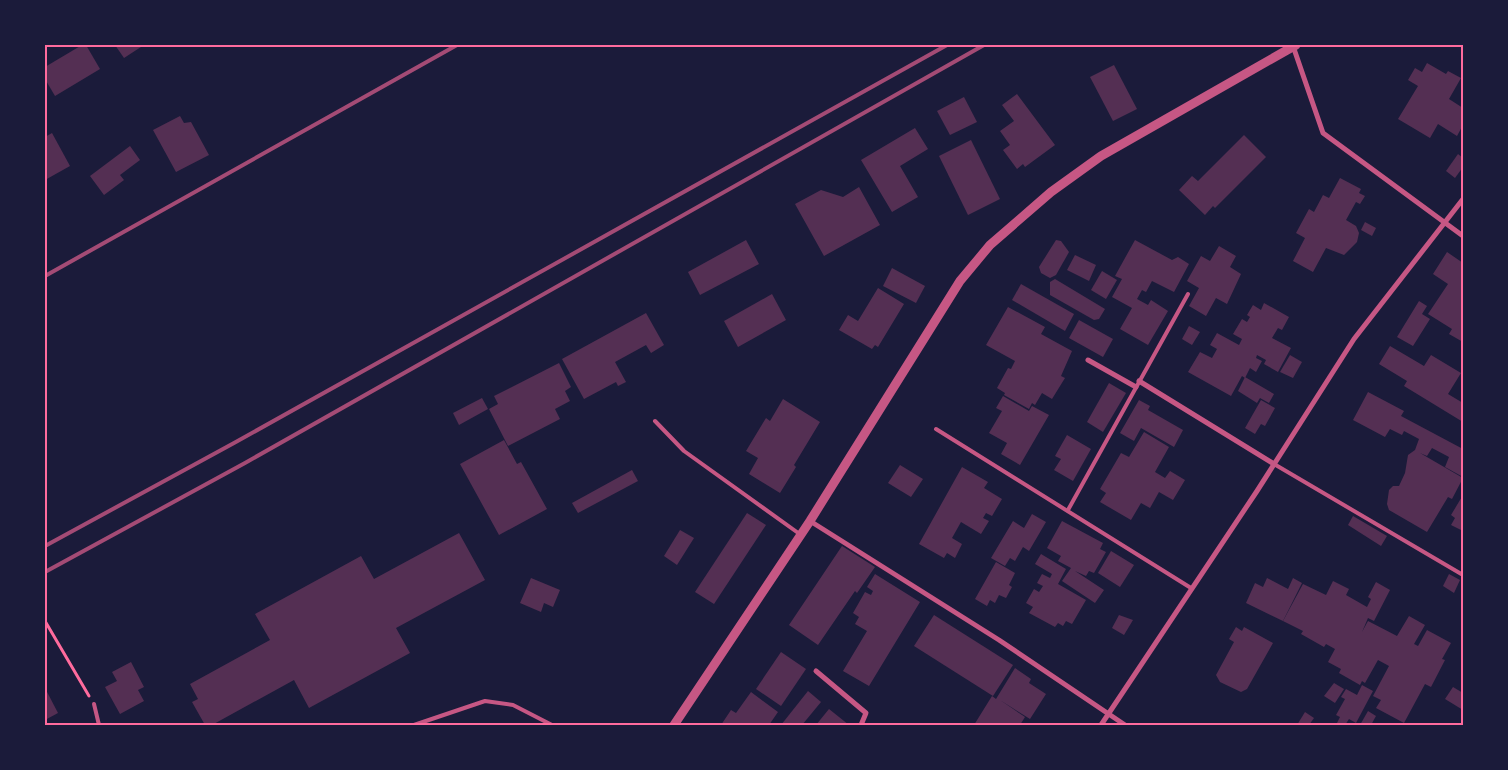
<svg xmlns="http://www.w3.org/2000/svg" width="1508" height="770" font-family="'Open Sans',sans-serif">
<rect width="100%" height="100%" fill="#1b1b3a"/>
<g fill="#542f53">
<path d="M82,45H86L100,69L55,96L45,79V67Z"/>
<path d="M115,45H144L124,58Z"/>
<path d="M1427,63L1446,74L1448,71L1461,78L1449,99L1463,108V125L1457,136L1438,124L1430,138L1398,119L1418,86L1408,80L1415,68L1422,72Z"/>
<path d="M1114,65L1137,109L1113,121L1090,77Z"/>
<path d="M1017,94L1055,145L1025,167L1023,164L1017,169L1003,150L1010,145L1000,131L1014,121L1002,105Z"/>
<path d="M964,97L977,122L950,135L937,111Z"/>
<path d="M180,116L184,123L191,122L209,155L176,172L153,130Z"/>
<path d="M915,128L928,149L900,166L918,197L892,212L861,160Z"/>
<path d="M52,133L70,166L45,180V137Z"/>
<path d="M1244,135L1266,157L1215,208L1213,206L1205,215L1179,190L1192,176L1198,181Z"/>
<path d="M971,140L1000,199L968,215L939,156Z"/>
<path d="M130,146L140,160L120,175L124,180L104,195L90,176Z"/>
<path d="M1458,154L1463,158V167L1455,178L1446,171Z"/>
<path d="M1340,178L1361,189L1359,193L1365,196L1360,204L1356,202L1346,220L1356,226L1359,233L1357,242L1344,255L1326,248L1313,272L1293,261L1305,238L1296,233L1309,209L1314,212L1323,195L1329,198Z"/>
<path d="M859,187L880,225L824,256L795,204L821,190L843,197Z"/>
<path d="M1365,222L1376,228L1372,236L1361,230Z"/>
<path d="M746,240L759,264L700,295L688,272Z"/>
<path d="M1056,240L1061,241L1069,252L1056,275L1050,278L1041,273L1039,267Z"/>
<path d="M1135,240L1172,260L1178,257L1189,264L1174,292L1152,281L1146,292L1142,290L1137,299L1148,305L1151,300L1168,311L1148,345L1120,329L1132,308L1112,297L1122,279L1115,276Z"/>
<path d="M1219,246L1236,256L1230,267L1241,274L1227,304L1216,298L1206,316L1189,306L1199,288L1187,281L1201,256L1210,261Z"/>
<path d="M1447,252L1463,263V342L1449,334L1452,329L1428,314L1448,284L1433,274Z"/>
<path d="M1075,255L1096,265L1089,281L1067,270Z"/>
<path d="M892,268L925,286L916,303L883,286Z"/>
<path d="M1102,271L1117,280L1106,299L1091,290Z"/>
<path d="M1055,279L1105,309L1099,319L1094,320L1050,295V282Z"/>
<path d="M1021,284L1074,314L1065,331L1012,300Z"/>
<path d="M878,288L904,304L878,347L875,345L872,349L839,330L848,315L858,321Z"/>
<path d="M772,294L786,320L738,347L724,321Z"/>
<path d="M1419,301L1427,306L1422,314L1430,319L1413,346L1397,337Z"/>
<path d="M1264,303L1289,317L1282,330L1278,328L1272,338L1291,348L1278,372L1264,364L1266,360L1257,355L1256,358L1262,361L1256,372L1250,368L1245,378L1242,376L1231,396L1188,372L1200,352L1212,358L1217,349L1210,345L1217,333L1239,345L1242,339L1233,334L1242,319L1247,322L1250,317L1247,315L1253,305L1261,310Z"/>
<path d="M1008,307L1045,327L1041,334L1072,351L1061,376L1065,378L1052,399L1042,393L1035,405L1032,403L1029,409L1004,395L1005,393L997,388L1008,368L1011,369L1015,361L986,345Z"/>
<path d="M646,313L664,345L651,353L646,345L615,362L626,382L618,386L616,382L584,399L562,359Z"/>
<path d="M1079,320L1113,339L1103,357L1069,338Z"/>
<path d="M1189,326L1200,332L1192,345L1182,339Z"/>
<path d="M1390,346L1424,366L1431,355L1461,373L1448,394L1463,403V422L1404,386L1407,381L1379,364Z"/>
<path d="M1290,355L1302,362L1293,378L1280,372Z"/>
<path d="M559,363L571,387L565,391L570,401L555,409L560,419L508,446L489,409L498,404L494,396Z"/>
<path d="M1245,377L1274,394L1269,403L1260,398L1257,403L1238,391Z"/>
<path d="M1109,383L1126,393L1103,432L1087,422Z"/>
<path d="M1368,392L1404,411L1401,416L1463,449V477L1445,467L1449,457L1432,448L1427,456L1420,453L1463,478L1452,499L1448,497L1427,532L1389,510L1387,504L1389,490L1393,486H1399L1405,473L1408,455L1415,450L1419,439L1404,431L1402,435L1390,429L1385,437L1353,420Z"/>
<path d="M1003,396L1029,411L1032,406L1049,415L1020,465L1001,454L1007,443L989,433L1002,411L996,408Z"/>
<path d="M482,398L488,409L459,425L453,413Z"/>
<path d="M783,399L820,422L794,465L796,467L780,493L749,474L758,458L746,451L766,418L770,421Z"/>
<path d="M1139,400L1150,406L1148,410L1183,430L1174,447L1141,428L1134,441L1120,433Z"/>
<path d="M1261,400L1275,408L1265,426L1261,424L1255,434L1245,428Z"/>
<path d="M1144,432L1169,447L1155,472L1165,478L1170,471L1185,480L1173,500L1159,492L1150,508L1141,503L1131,520L1100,502L1106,493L1100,489L1121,453L1129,457Z"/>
<path d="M1067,435L1091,449L1073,481L1054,470L1061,459L1055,456Z"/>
<path d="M504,440L517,464L521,462L547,509L499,535L460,464Z"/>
<path d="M900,465L923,479L911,497L888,483Z"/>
<path d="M962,467L988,482L984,488L1002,499L992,516L986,513L983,518L989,521L981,534L961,522L952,538L962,544L955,558L947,553L944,558L919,544Z"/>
<path d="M632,470L638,481L578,513L572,503Z"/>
<path d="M1463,495V531L1451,525L1455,518L1451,515Z"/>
<path d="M747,513L766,525L714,604L695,592Z"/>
<path d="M1032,514L1046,522L1029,551L1023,547L1015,561L1010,558L1005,566L991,558L1013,521L1024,528Z"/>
<path d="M1353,516L1387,536L1381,546L1348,525Z"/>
<path d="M1062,521L1103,543L1100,549L1106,552L1094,573L1089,571L1086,576L1075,571L1104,590L1095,603L1062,581L1071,568L1058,561L1061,556L1047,548Z"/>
<path d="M680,530L694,538L677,565L664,556Z"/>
<path d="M459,533L485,580L396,628L410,653L309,708L294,680L212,725H205L192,702L198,699L190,684L270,640L255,614L361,556L374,579Z"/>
<path d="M842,546L875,567L857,593L855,591L818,645L789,625Z"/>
<path d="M1111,551L1134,565L1120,587L1098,573Z"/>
<path d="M1041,554L1066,569L1058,584L1086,600L1072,624L1066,621L1063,626L1058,623L1055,627L1029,613L1033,607L1026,603L1034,589L1039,592L1043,586L1037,583L1042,574L1050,578L1052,574L1035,564Z"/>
<path d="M996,562L1015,573L1009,585L1012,587L1006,598L999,595L995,603L990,600L987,606L975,599Z"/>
<path d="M875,574L920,602L869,686L843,671L867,631L855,624L859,617L853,613L865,592L871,595L873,591L867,587Z"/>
<path d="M1449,574L1460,580L1454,593L1443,586Z"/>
<path d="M531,578L560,590L553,607L544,603L541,612L520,603Z"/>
<path d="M1267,578L1288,589L1293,578L1302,583L1283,621L1246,603L1255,583L1263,587Z"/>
<path d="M1333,581L1349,589L1346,595L1367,607L1371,599L1368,597L1376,582L1390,590L1374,621L1368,618L1362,632L1368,621L1397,636L1409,616L1425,625L1414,644L1418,646L1427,630L1451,643L1442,659L1445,660L1431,687L1425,684L1404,723L1376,708L1381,700L1373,696L1389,666L1378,660L1365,683L1362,681L1360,685L1339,673L1341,669L1328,662L1335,649L1326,644L1324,647L1301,634L1303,631L1283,621L1303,584L1326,595Z"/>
<path d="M934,615L1013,665L993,696L914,646Z"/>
<path d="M1119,615L1133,620L1124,635L1112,628Z"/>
<path d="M1236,627L1242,631L1244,627L1273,643L1247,689L1241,692L1220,682L1216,675L1234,642L1229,639Z"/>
<path d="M781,652L806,669L781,706L756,689Z"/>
<path d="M131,662L144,687L138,690L144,701L120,714L105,687L117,681L112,672Z"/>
<path d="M1015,668L1031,679L1029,683L1046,694L1030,719L1000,700L1025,717L1020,725H974L992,696L996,699Z"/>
<path d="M1334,683L1344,689L1335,703L1324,696Z"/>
<path d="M1362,685L1373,691L1356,723L1349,719L1345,725H1336L1340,717L1336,715L1345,699L1341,697L1346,689L1357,695Z"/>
<path d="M1453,687L1463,693V710L1445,699Z"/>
<path d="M45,688L58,713L45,720Z"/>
<path d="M808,691L821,702L802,725H781Z"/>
<path d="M751,692L778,712L769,725H721L731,710L736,713Z"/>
<path d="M829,709L849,725H816Z"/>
<path d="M1368,711L1376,716L1371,725H1360Z"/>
<path d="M1305,712L1314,718L1309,725H1297Z"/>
</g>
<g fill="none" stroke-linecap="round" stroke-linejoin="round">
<path stroke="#ff6b9d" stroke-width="3" d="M45,621L89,696"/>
<g stroke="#c65784" stroke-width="4">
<path d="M655,421L684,451L801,535"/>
<path d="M936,429L1191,588"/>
<path d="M1274,464L1463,575"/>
<path d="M1068,510L1188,294"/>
<path d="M94,704L99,725"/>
<path d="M414,725L485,701L513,705L552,725"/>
</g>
<g stroke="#c65784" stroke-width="5">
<path d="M1293,46L1323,133L1463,236"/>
<path d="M1088,360L1136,387"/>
<path d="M1139,381L1274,464"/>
<path d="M810,521L999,640L1125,725"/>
<path d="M816,671L866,713L861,725"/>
<path d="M1101,725L1257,491L1354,339L1463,199"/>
</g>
<path stroke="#c65784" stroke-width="9" d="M674,725L810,521L960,281L990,245L1051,192L1101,156L1296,45"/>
<g stroke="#a44b75" stroke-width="4">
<path d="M45,276L457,45"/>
<path d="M45,546L234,443L947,45"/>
<path d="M45,572L245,463L984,45"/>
</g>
</g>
<rect width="1508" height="770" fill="none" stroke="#1b1b3a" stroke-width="92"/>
<rect x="46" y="46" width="1416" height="678" fill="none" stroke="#ff6b9d" stroke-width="2"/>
</svg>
